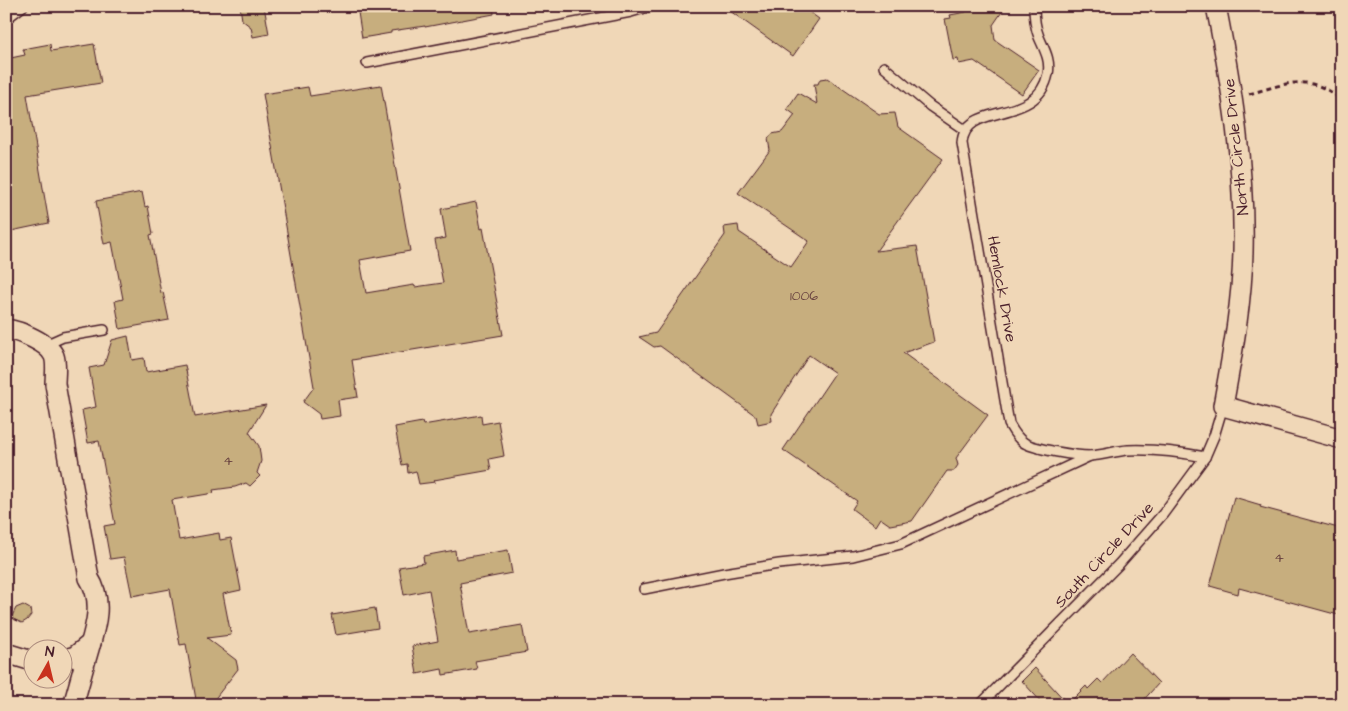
<svg xmlns="http://www.w3.org/2000/svg" width="1348" height="711" font-family="'Architects Daughter',sans-serif">
<rect width="100%" height="100%" fill="#f0d7b7"/>
<filter id="ink" filterUnits="userSpaceOnUse"><feTurbulence type="fractalNoise" baseFrequency=".02" numOctaves="2"/><feDisplacementMap in="SourceGraphic" scale="10" xChannelSelector="R" yChannelSelector="G"/><feConvolveMatrix kernelMatrix="1 2 1 2 8 2 1 2 1" color-interpolation-filters="sRGB"/></filter>
<g filter="url(#ink)">
<g fill="#c7ae7e" stroke="#4a1f2b">
<path d="M240,6H264L269,34L253,37L251,27L242,20Z"/>
<path d="M357,6H493L494,14L425,27V26L391,31V33L362,38Z"/>
<path d="M723,6H801L819,19L793,56Z"/>
<path d="M970,6H1006L993,25L995,40L1039,70L1022,94L974,61L959,64L958,59L953,60L945,19L951,18L950,15L966,12Z"/>
<path d="M50,44L51,51L94,44L101,83L27,95L49,223L11,231L8,209L6,210V59L25,55L23,49Z"/>
<path d="M827,78L879,114L895,113L898,127L943,159L876,251L917,246L934,342L903,353L988,415L956,458L958,465L954,471H947L912,521L890,525L880,518L875,526L852,509L857,501L783,450L835,373L809,355L771,414L772,421L758,424L756,416L660,346L654,347L639,337L656,333L725,235L724,227L738,225L739,232L791,267L809,241L738,193L770,150L768,139L772,134L782,132L795,115L787,109L798,93L817,104L814,84H818L820,79Z"/>
<path d="M381,85L410,251L360,260L366,293L414,285L415,287L443,283L435,240L446,238L441,209L476,202L481,229L483,228L503,335L352,360L358,397L338,400L340,416L320,419L319,414L303,402L314,387L263,94L308,87L310,96Z"/>
<path d="M142,192L145,207L148,206L153,234L150,235L161,293L163,292L169,320L120,329L115,301L123,299L112,242L104,244L96,201Z"/>
<path d="M128,336L132,360L144,358L146,372L185,365L195,417L266,405L249,432L259,446L261,461L257,473L260,476L250,486L246,483L235,487L213,490L214,493L172,500L179,540L219,533L220,540L231,538L241,590L223,594L231,635L207,638L236,660L238,669L210,705H197L186,644L180,645L170,589L132,596L124,557L110,559L104,526L115,524L99,441L88,443L82,410L96,407L89,368L104,365L112,340Z"/>
<path d="M481,415L482,424L498,421L504,456L489,459L491,470L434,480L435,482L419,484L416,471L408,473L407,464L402,465L395,427L422,422L423,425Z"/>
<path d="M1234,497L1261,505L1260,507L1342,529V616L1239,588L1238,594L1210,586Z"/>
<path d="M455,550L456,559L508,550L512,573L460,583L469,634L522,625L527,652L475,661L477,669L443,675L442,669L417,674L412,646L438,641L429,590L404,595L399,567L424,563L423,556Z"/>
<path d="M23,605L30,609L31,615L27,620L22,623L11,618L16,608Z"/>
<path d="M375,608L378,628L336,635L332,615Z"/>
<path d="M1130,653L1159,683L1139,705H1044L1022,681L1035,668L1068,704L1086,686L1088,689L1098,679L1102,683Z"/>
</g>
<g fill="none" stroke-linecap="round" stroke-linejoin="round">
<defs>
<g id="service">
<path d="M1034,6C1034,16 1035,27 1039,37C1044,49 1051,60 1048,74C1037,127 965,100 962,143L1009,424C1013,431 1016,437 1023,442C1032,449 1078,456 1090,456C1103,455 1116,451 1128,450C1154,449 1179,452 1205,457"/>
<path d="M6,19L23,6"/>
<path d="M367,63L631,12L652,6"/>
<path d="M884,67L930,106L965,130"/>
<path d="M45,345L63,337L104,330"/>
<path d="M644,589L724,573L779,564L853,556L901,544L1090,456"/>
<path d="M980,705L1119,564L1163,514L1205,457L1214,436L1223,406"/>
</g>
<g id="minor">
<path d="M1216,6C1232,88 1245,169 1243,252C1242,303 1232,356 1223,406L1342,439"/>
<path d="M6,329C20,331 49,343 54,356C57,364 55,375 55,384L89,578C105,603 94,631 87,656C82,672 78,689 73,705"/>
<path d="M6,653L32,661"/>
<path d="M62,660L75,656L91,643"/>
</g>
</defs>
<use href="#service" stroke="#4a1f2b" stroke-width="12"/>
<use href="#minor" stroke="#4a1f2b" stroke-width="22"/>
<path stroke="#4a1f2b" stroke-width="3" stroke-dasharray="5 4" stroke-linecap="butt" d="M1249,94C1286,84 1308,72 1342,100"/>
<use href="#service" stroke="#f0d7b7" stroke-width="9"/>
<use href="#minor" stroke="#f0d7b7" stroke-width="19"/>
</g>
</g>
<g text-anchor="middle" dominant-baseline="central" stroke-width="4" stroke-linejoin="round" paint-order="stroke">
<g font-size="14" fill="#694340">
<text x="804" y="296">1006</text>
<text x="228" y="461">4</text>
<text x="1279" y="558">4</text>
</g>
<g font-size="16" fill="#4a1f2b" stroke="#f0d7b7">
<text transform="translate(1236 147) rotate(-96)">North Circle Drive</text>
<text transform="translate(1002 289) rotate(80)">Hemlock Drive</text>
<text transform="translate(1104 555) rotate(-47)">South Circle Drive</text>
</g>
</g>
<rect width="1348" height="711" fill="none" stroke="#f0d7b7" stroke-width="25"/>
<rect x="12" y="12" width="1323" height="686" fill="none" stroke="#4a1f2b" stroke-width="2" filter="url(#ink)"/>
<g transform="translate(48 664) rotate(8)"><circle r="24" fill="#f0d7b7" stroke="#ae8d7f"/>
<path d="M0-4L9 19L0 12L-9 19Z" fill="#c8321e"/>
<text y="-8" font-size="14" font-weight="bold" text-anchor="middle" fill="#4a1f2b">N</text>
</g>
</svg>
